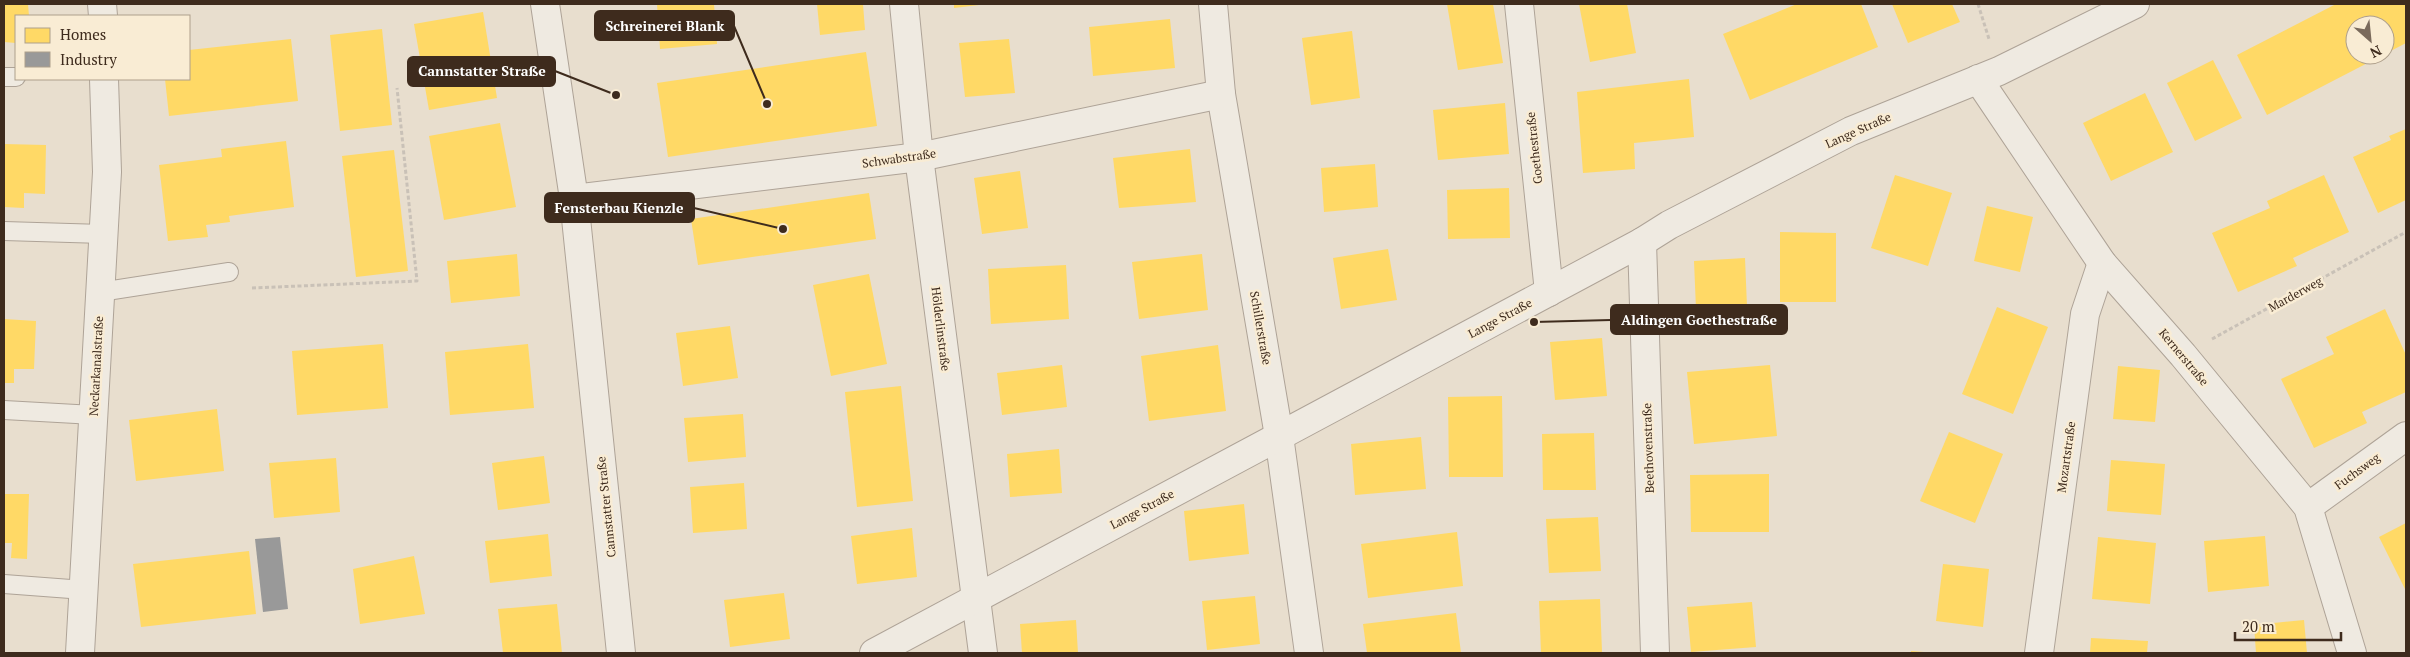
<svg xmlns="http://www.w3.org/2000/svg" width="2410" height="657" font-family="'PT Serif',serif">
<rect width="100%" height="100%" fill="#e8dece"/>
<g fill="#ffd966">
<path d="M4,4H28L29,16H16V43L4,42Z"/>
<path d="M657,4H714L717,44L660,49Z"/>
<path d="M817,4H863L865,30L820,35Z"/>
<path d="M954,4H979V5L954,8Z"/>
<path d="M1447,4H1493L1503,63L1458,70Z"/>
<path d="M1579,4H1627L1636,53L1590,62Z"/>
<path d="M1797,4H1861L1878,47L1750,100L1723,34Z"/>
<path d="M1892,4H1952L1960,22L1908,43Z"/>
<path d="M2336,4H2406V43L2385,54V25H2355V55H2383L2267,115L2237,55Z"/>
<path d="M483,12L497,98L429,110L414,24Z"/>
<path d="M1170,19L1175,68L1093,76L1089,27Z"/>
<path d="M382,29L392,125L340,131L330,35Z"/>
<path d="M1352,31L1360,98L1311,105L1302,38Z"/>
<path d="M291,39L298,101L169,116L165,79H189V50Z"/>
<path d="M1009,39L1015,93L965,97L959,43Z"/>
<path d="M866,52L877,126L668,157L657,83Z"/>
<path d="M2213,60L2242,118L2195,141L2167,83Z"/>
<path d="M1689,79L1694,137L1634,143L1635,169L1583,173L1577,92Z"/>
<path d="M2145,93L2173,152L2111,181L2083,123Z"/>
<path d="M1505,103L1509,154L1438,160L1433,110Z"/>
<path d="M500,123L516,207L444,220L429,136Z"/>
<path d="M2406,129V200L2378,213L2353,157L2391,140L2389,136Z"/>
<path d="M286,141L294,207L229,216L230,222L206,225L208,237L168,241L159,165L222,157L221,149Z"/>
<path d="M4,144L46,145L45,194L24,193V208L4,207Z"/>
<path d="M1190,149L1196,202L1119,208L1113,158Z"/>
<path d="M394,150L408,271L356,277L342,156Z"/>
<path d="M1375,164L1378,207L1324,212L1321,168Z"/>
<path d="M1020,171L1028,228L982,234L974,178Z"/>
<path d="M1895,175L1952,193L1928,266L1871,248Z"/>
<path d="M2324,175L2349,232L2293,258L2297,266L2238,292L2212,233L2270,208L2267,201Z"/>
<path d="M1509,188L1510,238L1448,239L1447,190Z"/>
<path d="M869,193L876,239L698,265L691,219Z"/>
<path d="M1987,206L2033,217L2020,272L1974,261Z"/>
<path d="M1780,232L1836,233V302H1780Z"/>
<path d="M1388,249L1397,300L1341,309L1333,258Z"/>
<path d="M517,254L520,296L451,303L447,261Z"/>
<path d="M1202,254L1208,310L1139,319L1132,262Z"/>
<path d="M1745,258L1748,331L1697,333L1694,261Z"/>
<path d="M1066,265L1069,319L991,324L988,269Z"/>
<path d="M869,274L887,364L831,376L813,285Z"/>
<path d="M1997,307L2048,327L2013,414L1962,394Z"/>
<path d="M2385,309L2406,355V392L2362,412L2367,423L2314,448L2281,379L2334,354L2326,337Z"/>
<path d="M4,319L36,321L34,369H14V383H4Z"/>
<path d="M730,326L738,378L683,386L676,333Z"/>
<path d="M1602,338L1607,396L1555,400L1550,342Z"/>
<path d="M383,344L388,408L297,415L292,351Z"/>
<path d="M528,344L534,408L450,415L445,352Z"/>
<path d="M1218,345L1226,411L1149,421L1141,356Z"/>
<path d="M1062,365L1067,407L1002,415L997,373Z"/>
<path d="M1770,365L1777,436L1694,444L1687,372Z"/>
<path d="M2118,366L2160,370L2155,422L2113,419Z"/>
<path d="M901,386L913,501L857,507L845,392Z"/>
<path d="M1502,396L1503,477H1449L1448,397Z"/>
<path d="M217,409L224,471L136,481L129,420Z"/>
<path d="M743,414L746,457L688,462L684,418Z"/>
<path d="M1949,432L2003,454L1975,523L1920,501Z"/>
<path d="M1594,433L1596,490H1543L1542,434Z"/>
<path d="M1421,437L1426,489L1355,495L1351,444Z"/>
<path d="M1059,449L1062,493L1010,497L1007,454Z"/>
<path d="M544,456L550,503L498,510L492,463Z"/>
<path d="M336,458L340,512L274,518L269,463Z"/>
<path d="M2111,460L2165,464L2161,515L2107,511Z"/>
<path d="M1769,474V532H1691L1690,475Z"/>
<path d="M744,483L747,529L693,533L690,487Z"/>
<path d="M4,494H29L27,559L11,558L12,543H4Z"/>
<path d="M1244,504L1249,554L1189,561L1184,511Z"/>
<path d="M1598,517L1601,571L1549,573L1546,519Z"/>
<path d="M2406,523V591L2379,537Z"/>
<path d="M912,528L917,577L857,584L851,536Z"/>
<path d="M1457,532L1463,586L1368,598L1361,544Z"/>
<path d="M548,534L552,576L490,583L485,541Z"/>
<path d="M2265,536L2269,586L2208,592L2204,541Z"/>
<path d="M2098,537L2156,543L2150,604L2092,599Z"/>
<path d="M249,551L256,614L141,627L133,564Z"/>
<path d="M414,556L425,614L360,624L353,569Z"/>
<path d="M1943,564L1989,569L1983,627L1936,621Z"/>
<path d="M784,593L790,639L730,647L724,600Z"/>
<path d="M1255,596L1260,644L1207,650L1202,601Z"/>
<path d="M1600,599L1602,652L1541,653L1539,601Z"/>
<path d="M1752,602L1756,647L1691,652L1687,607Z"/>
<path d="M557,604L562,653H503L498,609Z"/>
<path d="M1456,613L1461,653H1367L1363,624Z"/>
<path d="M1076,620L1078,653H1022L1020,624Z"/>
<path d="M2304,620L2307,653H2256L2254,625Z"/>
<path d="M2091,638L2148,641L2147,653H2090Z"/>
<path d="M1911,651L1924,652V653H1911Z"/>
</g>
<path fill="#999" d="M280,537L288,609L263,612L255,539Z"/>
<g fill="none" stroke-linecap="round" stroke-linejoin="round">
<defs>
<g id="lane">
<path d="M4,77H16"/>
<path d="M4,231L103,234"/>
<path d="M100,292L229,272"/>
<path d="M4,410L94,415"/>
<path d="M4,584L84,590"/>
</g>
<g id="street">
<path d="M102,4L103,16"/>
<path d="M545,4L574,199L621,653"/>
<path d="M904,4L919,157L983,653"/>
<path d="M1213,4L1221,94L1279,436L1309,653"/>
<path d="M1519,4L1549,292"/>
<path d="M1978,79L2102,263L2183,355L2308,507L2352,653"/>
<path d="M574,199L919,157L1221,94"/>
<path d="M1642,242L1655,653"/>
<path d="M2308,507L2406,436"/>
<path d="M80,653L107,172L104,79"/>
<path d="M874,653L1642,242L1669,225L1851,131L1999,71L2135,4"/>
<path d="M2039,653L2085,314L2102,263"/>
</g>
</defs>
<use href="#lane" stroke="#aea397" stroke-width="20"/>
<use href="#street" stroke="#aea397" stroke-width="30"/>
<g stroke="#c9c1b7" stroke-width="3" stroke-dasharray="4 2.5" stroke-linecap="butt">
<path d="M1978,4L1989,39"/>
<path d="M252,288L417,281L397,88"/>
<path d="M2212,339L2406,232"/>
</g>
<use href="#lane" stroke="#efeae1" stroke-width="18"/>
<use href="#street" stroke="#efeae1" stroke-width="28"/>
</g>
<g text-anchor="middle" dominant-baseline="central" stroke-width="5" stroke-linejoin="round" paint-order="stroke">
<g font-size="12" fill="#3e2b1d" stroke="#f9ecd4">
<text transform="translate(1858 130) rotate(-24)">Lange Straße</text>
<text transform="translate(1534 148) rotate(-96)">Goethestraße</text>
<text transform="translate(899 158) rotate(-8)">Schwabstraße</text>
<text transform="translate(2295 294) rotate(-29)">Marderweg</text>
<text transform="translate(1500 318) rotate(-28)">Lange Straße</text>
<text transform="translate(1261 328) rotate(80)">Schillerstraße</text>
<text transform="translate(941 329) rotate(83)">Hölderlinstraße</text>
<text transform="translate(2184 357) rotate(50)">Kernerstraße</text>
<text transform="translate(96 366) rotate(-87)">Neckarkanalstraße</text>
<text transform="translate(1648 448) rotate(-92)">Beethovenstraße</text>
<text transform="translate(2066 457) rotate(-82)">Mozartstraße</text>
<text transform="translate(2357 471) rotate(-36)">Fuchsweg</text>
<text transform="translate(606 507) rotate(-96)">Cannstatter Straße</text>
<text transform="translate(1142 509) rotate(-28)">Lange Straße</text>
</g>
</g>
<path fill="none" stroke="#3e2b1d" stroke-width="2" d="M767 104L734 26M616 95L555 71M783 229L694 208M1534 322L1611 320"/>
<g fill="#3e2b1d" stroke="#f9ecd4" stroke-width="2">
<circle cx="767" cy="104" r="5"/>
<circle cx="616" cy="95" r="5"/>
<circle cx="783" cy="229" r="5"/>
<circle cx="1534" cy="322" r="5"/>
</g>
<g fill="#3e2b1d" stroke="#3e2b1d" stroke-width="2">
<rect x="595" y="11" width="139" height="29" rx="5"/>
<rect x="408" y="57" width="147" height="29" rx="5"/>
<rect x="545" y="193" width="149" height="29" rx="5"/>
<rect x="1611" y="305" width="176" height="29" rx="5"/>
</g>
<g font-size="14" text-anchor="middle" font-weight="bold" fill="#fff">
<text x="665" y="31">Schreinerei Blank</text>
<text x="482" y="76">Cannstatter Straße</text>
<text x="619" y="213">Fensterbau Kienzle</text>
<text x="1699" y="325">Aldingen Goethestraße</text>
</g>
<rect width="2410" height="657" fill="none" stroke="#3e2b1d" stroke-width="10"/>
<rect x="15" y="15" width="175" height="65" fill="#f9ecd4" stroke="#ae9f8b"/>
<rect x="25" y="28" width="25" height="15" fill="#ffd966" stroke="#ae9f8b"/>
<text x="60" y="40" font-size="15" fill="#3e2b1d">Homes</text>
<rect x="25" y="52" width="25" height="15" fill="#999999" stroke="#ae9f8b"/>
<text x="60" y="65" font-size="15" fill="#3e2b1d">Industry</text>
<g transform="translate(2370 40) rotate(153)"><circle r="24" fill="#f9ecd4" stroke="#ae9f8b"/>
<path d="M0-4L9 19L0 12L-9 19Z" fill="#7a6a5b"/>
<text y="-8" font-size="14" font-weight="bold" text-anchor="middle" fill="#3e2b1d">N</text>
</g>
<path d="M2235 632v8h106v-8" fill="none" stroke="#3e2b1d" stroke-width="2.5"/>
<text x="2242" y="632" font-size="15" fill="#3e2b1d" stroke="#f9ecd4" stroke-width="4" paint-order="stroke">20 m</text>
</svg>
